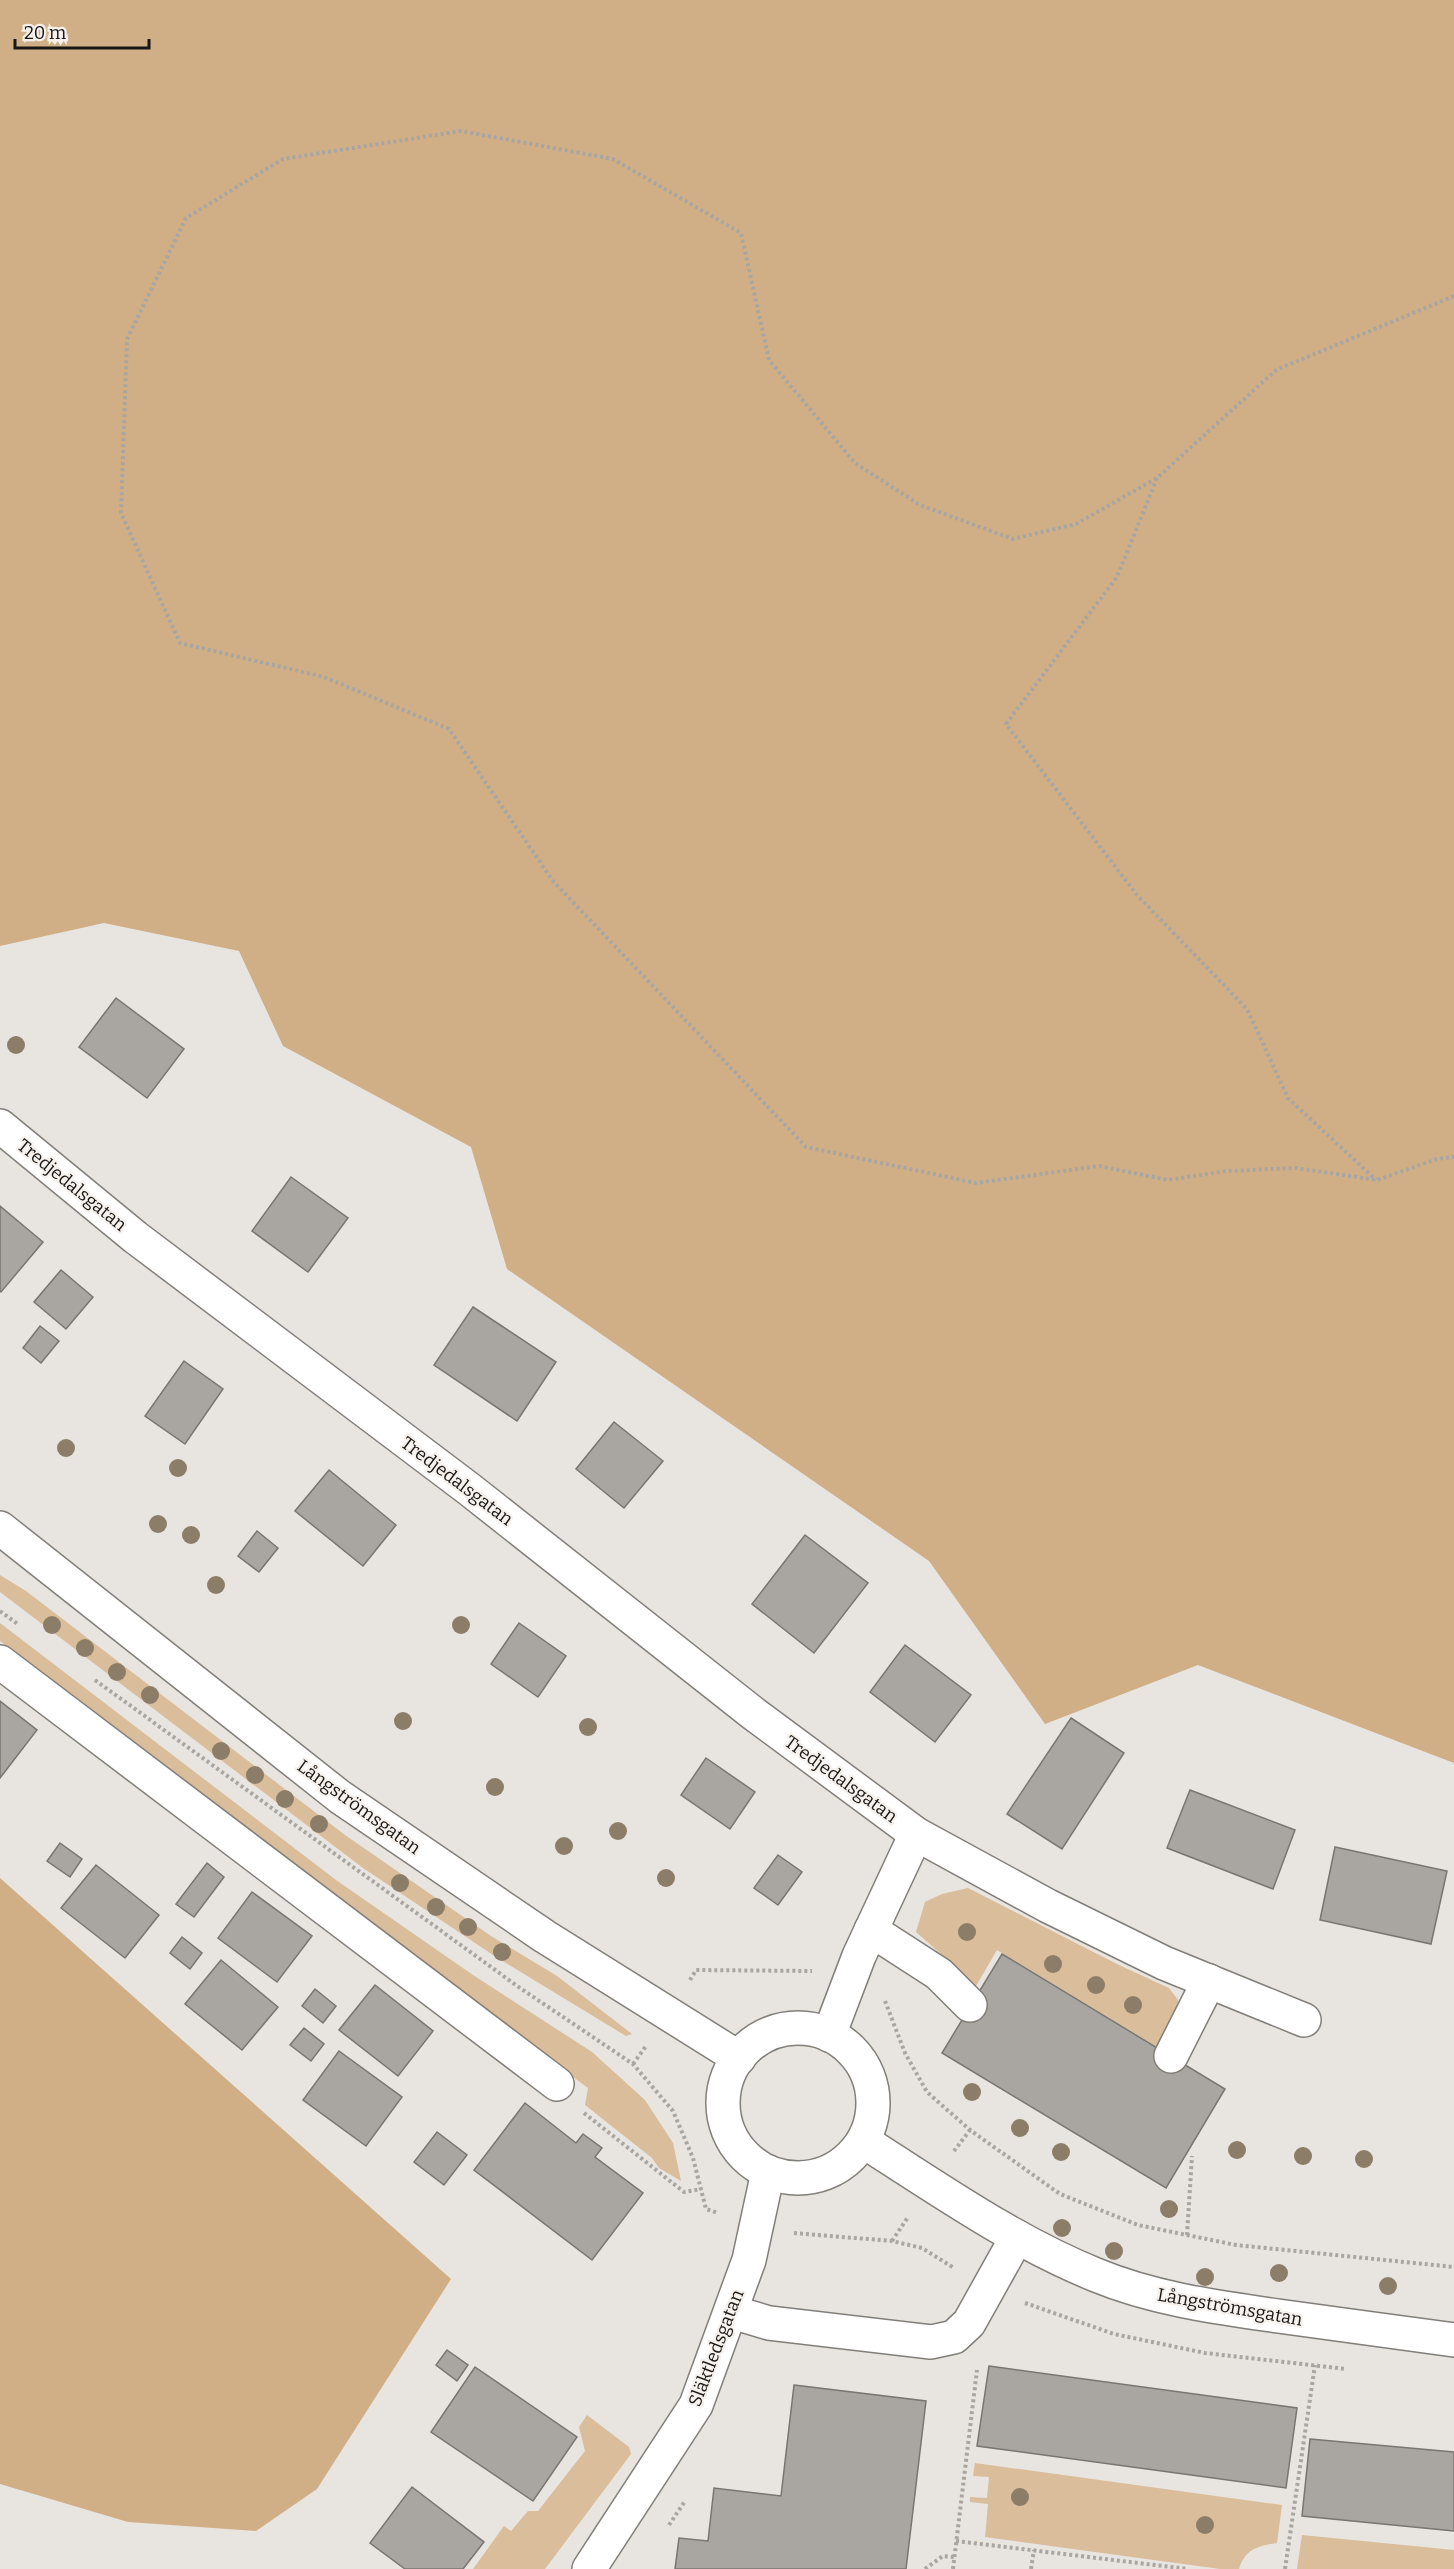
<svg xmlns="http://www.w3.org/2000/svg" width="1454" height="2569" font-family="Bitter,serif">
<rect width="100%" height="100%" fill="#e8e4df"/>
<g fill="#dabd9a">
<path d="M0,1575L26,1591L345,1835L491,1936L557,1976L632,2034L626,2036L496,1957L363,1868L0,1592Z"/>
<path d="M0,1623L336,1880L473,1975L592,2052L645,2100L673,2143L681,2181L659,2168L652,2158L585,2105L588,2088L323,1889L0,1641Z"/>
<path d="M968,1888L1119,1965L1169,1988L1178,2000L1179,2012L1162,2050L997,1950L976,1986L967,1982L941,1954L916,1932L925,1902L942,1894Z"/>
<path d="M587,2415L629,2447L631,2454L545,2569H473L504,2526L511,2531L528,2511H538L585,2451L579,2427Z"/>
<path d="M975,2463L1282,2505L1277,2543C1258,2546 1245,2549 1239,2569H1220L985,2537L988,2504L970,2502V2497L987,2498L989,2477L973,2476Z"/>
<path d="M1302,2535L1454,2550V2569H1297Z"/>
</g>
<g fill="#d0af86">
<path d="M0,0H1454V1763L1198,1665L1045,1724L929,1561L507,1269L471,1147L283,1046L239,951L104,923L0,946Z"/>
<path d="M0,1878L451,2279L317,2489L256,2531L128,2522L0,2484Z"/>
</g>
<g fill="#a9a5a0" stroke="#797570" stroke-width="1.5">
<path d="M116,998L184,1049L147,1098L79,1047Z"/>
<path d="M291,1177L348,1218L308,1272L252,1231Z"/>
<path d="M0,1206L43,1242L1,1292L0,1291Z"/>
<path d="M61,1270L93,1297L66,1329L34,1302Z"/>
<path d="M473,1307L556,1362L517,1421L434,1365Z"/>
<path d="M40,1326L59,1341L41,1363L23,1348Z"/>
<path d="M184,1361L223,1389L185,1444L145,1416Z"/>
<path d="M614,1422L663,1461L624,1508L576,1469Z"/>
<path d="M329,1470L396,1525L363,1566L295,1511Z"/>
<path d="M257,1531L278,1548L259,1572L238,1556Z"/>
<path d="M805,1535L868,1583L814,1653L752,1604Z"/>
<path d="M519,1623L566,1656L538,1697L491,1664Z"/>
<path d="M905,1645L971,1695L935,1742L870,1692Z"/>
<path d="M0,1701L37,1730L0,1778Z"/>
<path d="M1071,1718L1124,1753L1062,1849L1007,1814Z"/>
<path d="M706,1758L755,1792L730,1829L681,1795Z"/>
<path d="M1190,1790L1295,1830L1273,1889L1167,1848Z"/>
<path d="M60,1843L82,1859L70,1877L47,1861Z"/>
<path d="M1335,1847L1447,1871L1431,1944L1320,1920Z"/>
<path d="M778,1855L802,1872L778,1905L754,1888Z"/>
<path d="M207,1863L224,1877L194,1917L176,1904Z"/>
<path d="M96,1865L159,1915L125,1958L61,1908Z"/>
<path d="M252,1892L312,1936L277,1982L218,1938Z"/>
<path d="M182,1937L202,1953L190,1969L170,1953Z"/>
<path d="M1002,1954L1225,2089L1166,2188L942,2053Z"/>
<path d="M221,1960L278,2007L242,2050L185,2004Z"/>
<path d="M375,1985L433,2031L398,2076L339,2030Z"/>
<path d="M315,1989L336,2006L323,2023L302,2006Z"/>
<path d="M304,2028L324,2044L311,2061L290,2045Z"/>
<path d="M339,2051L402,2097L366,2146L303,2100Z"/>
<path d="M525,2103L576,2143L583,2134L602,2148L595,2157L643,2193L592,2260L474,2170Z"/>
<path d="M437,2132L467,2155L444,2185L414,2162Z"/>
<path d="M447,2350L468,2365L457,2381L436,2365Z"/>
<path d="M989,2366L1297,2408L1286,2488L977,2446Z"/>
<path d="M475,2367L577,2437L533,2501L431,2432Z"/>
<path d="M794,2385L926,2401L906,2569H675L679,2538L708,2541L714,2488L781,2496Z"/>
<path d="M1310,2439L1454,2452V2531L1302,2516Z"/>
<path d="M412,2487L484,2542L463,2569H405L370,2543Z"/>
</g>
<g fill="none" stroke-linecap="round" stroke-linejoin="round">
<defs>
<g id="minor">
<path d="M0,1126L135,1237L469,1489L754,1714L916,1834L1048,1906L1164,1963L1304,2020"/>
<path d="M0,1528L340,1797L544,1936L739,2058"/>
<path d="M0,1662L557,2084"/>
<path d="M871,1930L939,1974L970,2005"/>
<circle cx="798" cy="2103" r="75"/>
<path d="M829,2035L859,1956L916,1834"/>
<path d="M1171,2056L1209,1981"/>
<path d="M863,2141C939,2189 1012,2241 1096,2275C1154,2299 1216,2307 1278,2316C1337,2324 1395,2332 1454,2340"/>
<path d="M732,2312L769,2323L931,2342L954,2337L969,2323L1017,2237"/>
<path d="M589,2569L696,2405L749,2260L768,2172"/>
</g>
</defs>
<use href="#minor" stroke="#827e79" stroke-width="36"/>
<g stroke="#a9a6a2" stroke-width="4" stroke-dasharray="3 3" stroke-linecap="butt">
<path d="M1454,296L1276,370L1157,478L1076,524L1013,539L920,505L855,463L769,360L741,233L613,159L461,131L283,159L186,218L127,339L121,513L180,643L324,677L449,729L553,881L806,1147L976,1183L1099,1166L1168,1180L1227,1171L1296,1168L1377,1180L1437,1159L1454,1157"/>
<path d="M1157,478L1117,577L1006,724L1137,895L1247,1009L1288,1098L1376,1180"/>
<path d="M0,1611L19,1625"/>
<path d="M95,1680L520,1988L633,2064L673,2111L693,2158L706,2209L718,2213"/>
<path d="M690,1980L696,1970L812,1971"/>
<path d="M885,2001L905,2053L927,2092L970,2130L1060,2194L1138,2225L1236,2245L1454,2267"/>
<path d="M633,2064L646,2046"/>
<path d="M584,2113L684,2192L701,2189"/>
<path d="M954,2151L970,2130"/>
<path d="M794,2233L892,2241L922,2248L954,2268"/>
<path d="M1187,2235L1192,2156"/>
<path d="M892,2241L908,2217"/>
<path d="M1025,2303L1114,2334L1205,2353L1346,2369"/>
<path d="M669,2525L685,2501"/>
<path d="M956,2541L1188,2569"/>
<path d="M925,2569L943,2556L955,2557"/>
<path d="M953,2569L977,2370"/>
<path d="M1031,2569L1034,2550"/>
<path d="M1285,2569L1315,2365"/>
</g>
<use href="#minor" stroke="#fff" stroke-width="33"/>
</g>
<g fill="#8c7d68">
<circle cx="16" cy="1045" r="9"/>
<circle cx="66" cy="1448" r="9"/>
<circle cx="178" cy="1468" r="9"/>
<circle cx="158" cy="1524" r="9"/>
<circle cx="191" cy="1535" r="9"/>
<circle cx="216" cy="1585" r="9"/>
<circle cx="52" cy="1625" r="9"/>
<circle cx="461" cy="1625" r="9"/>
<circle cx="85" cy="1648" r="9"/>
<circle cx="117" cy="1672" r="9"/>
<circle cx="150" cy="1695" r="9"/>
<circle cx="403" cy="1721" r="9"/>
<circle cx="588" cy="1727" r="9"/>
<circle cx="221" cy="1751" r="9"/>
<circle cx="255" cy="1775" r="9"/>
<circle cx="495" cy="1787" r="9"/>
<circle cx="285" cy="1799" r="9"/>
<circle cx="319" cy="1824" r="9"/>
<circle cx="618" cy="1831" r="9"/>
<circle cx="564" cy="1846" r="9"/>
<circle cx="666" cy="1878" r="9"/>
<circle cx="400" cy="1883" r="9"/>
<circle cx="436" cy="1907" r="9"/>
<circle cx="468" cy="1927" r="9"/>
<circle cx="967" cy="1932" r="9"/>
<circle cx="502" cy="1952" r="9"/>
<circle cx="1053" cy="1964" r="9"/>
<circle cx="1096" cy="1985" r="9"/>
<circle cx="1133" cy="2005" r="9"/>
<circle cx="972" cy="2092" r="9"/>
<circle cx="1020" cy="2128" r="9"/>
<circle cx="1237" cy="2150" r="9"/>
<circle cx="1061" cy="2152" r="9"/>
<circle cx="1303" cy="2156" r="9"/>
<circle cx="1364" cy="2159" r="9"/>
<circle cx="1169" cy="2209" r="9"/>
<circle cx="1062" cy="2228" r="9"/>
<circle cx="1114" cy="2251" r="9"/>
<circle cx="1279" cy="2273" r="9"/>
<circle cx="1205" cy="2277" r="9"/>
<circle cx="1388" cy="2286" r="9"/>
<circle cx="1020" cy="2497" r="9"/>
<circle cx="1205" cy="2525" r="9"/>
</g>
<g text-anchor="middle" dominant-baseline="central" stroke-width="4.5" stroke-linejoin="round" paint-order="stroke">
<g font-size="18" fill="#181715" stroke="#f6f1ec">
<text transform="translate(72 1185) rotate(39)">Tredjedalsgatan</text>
<text transform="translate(457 1481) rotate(37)">Tredjedalsgatan</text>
<text transform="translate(841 1779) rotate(36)">Tredjedalsgatan</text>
<text transform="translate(359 1807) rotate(36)">Långströmsgatan</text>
<text transform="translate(1230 2307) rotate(10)">Långströmsgatan</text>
<text transform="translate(716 2348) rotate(-69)">Släktledsgatan</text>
</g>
</g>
<path d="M15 39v9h134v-9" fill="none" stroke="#181715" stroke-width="3"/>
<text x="24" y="39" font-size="18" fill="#181715" stroke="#f6f1ec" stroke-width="4.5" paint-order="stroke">20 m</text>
</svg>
